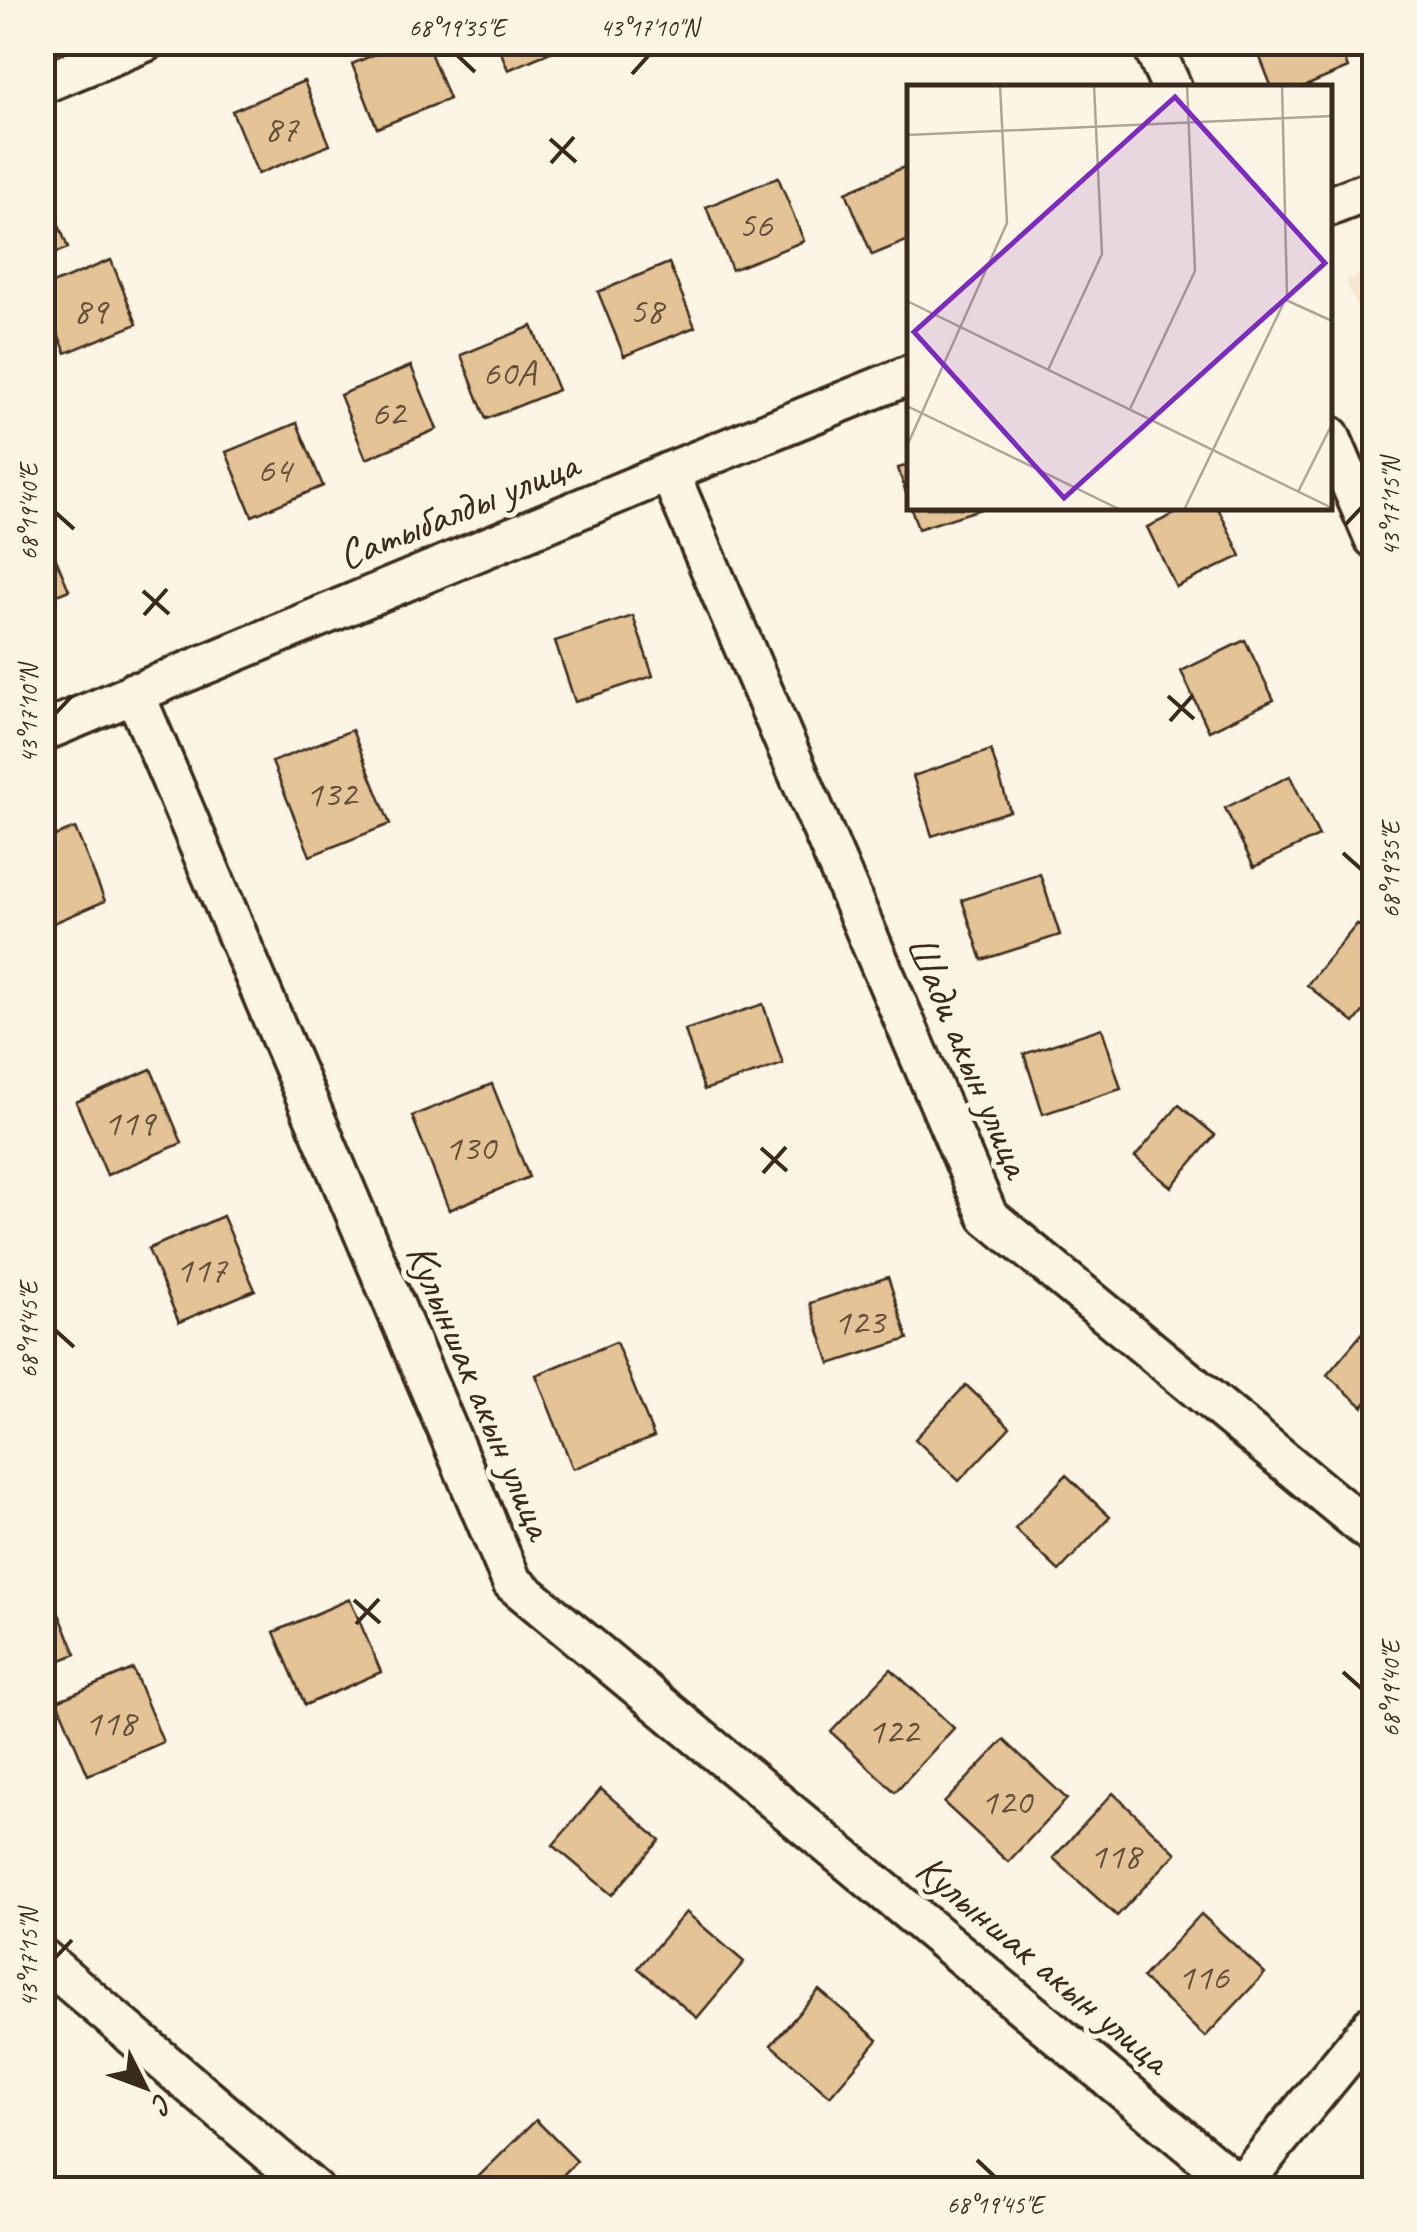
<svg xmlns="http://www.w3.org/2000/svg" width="1417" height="2232" font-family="Caveat,sans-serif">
<rect width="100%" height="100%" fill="#fcf5e5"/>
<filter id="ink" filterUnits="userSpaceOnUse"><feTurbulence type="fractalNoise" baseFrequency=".01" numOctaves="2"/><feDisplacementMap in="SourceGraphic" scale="20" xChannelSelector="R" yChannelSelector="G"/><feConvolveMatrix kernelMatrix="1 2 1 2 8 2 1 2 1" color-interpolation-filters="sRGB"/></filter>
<g filter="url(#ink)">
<path fill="#f5e6cd" d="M1374,269V349L1346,281Z"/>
<g fill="#e4c496" stroke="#3b2a1e" stroke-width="2.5">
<path d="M403,42H426L449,99L377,128L352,64Z"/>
<path d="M497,42H574L508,70Z"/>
<path d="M1254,42H1337L1348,68L1301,88H1272Z"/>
<path d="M304,81L330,145L258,174L232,111Z"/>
<path d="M909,165V240L872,255L846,192Z"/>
<path d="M778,177L804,241L732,270L706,207Z"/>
<path d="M43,184L68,248L42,258V184Z"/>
<path d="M111,260L137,324L66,353L42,296V288Z"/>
<path d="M669,263L695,327L624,356L598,292Z"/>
<path d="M532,326L558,390L486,419L461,355Z"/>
<path d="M411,366L437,429L366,459L340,395Z"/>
<path d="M297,423L323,486L252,516L226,452Z"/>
<path d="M909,465V502L898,468Z"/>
<path d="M911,508H984L918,529Z"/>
<path d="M1187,508H1218L1241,556L1176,587L1147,527Z"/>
<path d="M42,526L69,590L42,601Z"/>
<path d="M633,616L653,676L575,702L555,641Z"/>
<path d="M1245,640L1274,700L1209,731L1181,671Z"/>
<path d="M352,730L390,824L310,856L272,762Z"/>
<path d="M991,750L1010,811L932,836L913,776Z"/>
<path d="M1290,776L1319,836L1254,867L1225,808Z"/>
<path d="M75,828L105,901L42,928V841Z"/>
<path d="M1040,874L1060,935L982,960L962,900Z"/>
<path d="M1357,924L1374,938V998L1354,1023L1307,985Z"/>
<path d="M763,1004L783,1064L704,1090L685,1030Z"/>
<path d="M1102,1028L1121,1089L1043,1114L1024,1054Z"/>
<path d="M151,1069L182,1143L107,1175L76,1102Z"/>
<path d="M492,1084L529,1177L449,1210L412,1116Z"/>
<path d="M1179,1105L1215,1135L1171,1187L1135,1157Z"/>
<path d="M223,1216L255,1290L179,1322L148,1249Z"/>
<path d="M888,1277L908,1339L830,1364L810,1303Z"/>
<path d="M1371,1323L1374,1326V1393L1363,1407L1327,1375Z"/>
<path d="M616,1342L654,1437L573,1469L536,1375Z"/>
<path d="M966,1385L1010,1427L959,1481L915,1439Z"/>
<path d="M1066,1475L1110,1517L1059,1571L1015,1529Z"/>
<path d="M45,1581L76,1654L42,1668V1582Z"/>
<path d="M350,1599L381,1672L305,1705L274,1632Z"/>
<path d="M133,1669L163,1742L88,1775L57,1701Z"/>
<path d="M891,1669L954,1728L895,1792L831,1732Z"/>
<path d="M1004,1740L1067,1799L1008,1862L944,1803Z"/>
<path d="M601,1789L660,1840L612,1895L553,1845Z"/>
<path d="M1113,1793L1176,1853L1117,1916L1053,1858Z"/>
<path d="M686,1912L744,1962L697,2018L638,1968Z"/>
<path d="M1201,1914L1265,1973L1205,2037L1142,1978Z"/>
<path d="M819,1990L878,2040L830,2096L771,2045Z"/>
<path d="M536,2120L577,2161L548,2190H486L476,2179Z"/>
</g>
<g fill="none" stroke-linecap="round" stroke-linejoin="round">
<defs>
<g id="minor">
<path d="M1151,42L1172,88"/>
<path d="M42,84L145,42"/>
<path d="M1330,206L1374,189"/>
<path d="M1330,436L1374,538"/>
<path d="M669,472L988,1216L1374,1535"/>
<path d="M134,692L512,1582L1244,2190"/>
<path d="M42,732L669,472L909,375"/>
<path d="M42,1958L314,2190"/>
<path d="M1237,2190L1374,2023"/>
</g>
</defs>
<use href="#minor" stroke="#3b2a1e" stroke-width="45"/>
<use href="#minor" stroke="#fcf5e5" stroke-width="38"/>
</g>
</g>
<path fill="none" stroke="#3b2a1e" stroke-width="4" d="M457,55L475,72M632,74L649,55M550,139L576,162M551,163L574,137M55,512L74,529M1345,525L1362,507M143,591L169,614M144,615L167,589M1168,696L1194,719M55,714L72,696M1170,721L1193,695M1343,853L1362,870M761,1148L787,1171M763,1173L786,1147M55,1330L74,1347M354,1600L380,1623M356,1624L379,1599M1343,1672L1362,1689M55,1958L72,1940M977,2160L995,2177"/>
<g text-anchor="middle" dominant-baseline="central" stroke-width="10" stroke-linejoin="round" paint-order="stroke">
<g font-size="38" fill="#65503c">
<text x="281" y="128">87</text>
<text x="755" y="224">56</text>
<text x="90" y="310">89</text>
<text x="646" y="310">58</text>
<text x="509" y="372">60А</text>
<text x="388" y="412">62</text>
<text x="274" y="469">64</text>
<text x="331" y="793">132</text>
<text x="129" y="1122">119</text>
<text x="470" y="1147">130</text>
<text x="201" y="1269">117</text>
<text x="859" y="1321">123</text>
<text x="110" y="1722">118</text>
<text x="893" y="1730">122</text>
<text x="1006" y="1801">120</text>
<text x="1115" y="1855">118</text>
<text x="1203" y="1976">116</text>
</g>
<g font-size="42" fill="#3b2a1e" stroke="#fcf5e5">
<text transform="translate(458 510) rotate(-22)">Сатыбалды улица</text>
<text transform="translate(969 1056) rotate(67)">Шади акын улица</text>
<text transform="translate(480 1391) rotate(67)">Кулыншак акын улица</text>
<text transform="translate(1043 1964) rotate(40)">Кулыншак акын улица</text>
</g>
</g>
<g transform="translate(907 85)">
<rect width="425" height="425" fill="#fcf5e5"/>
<path fill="none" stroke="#afa495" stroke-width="2.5" d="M0,32V95M0,50L425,31M379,215L425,236M0,216L425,423M141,285L195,169L187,0M0,321L214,425M223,324L288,186L280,0M0,361L100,138L93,0M391,407L425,339M277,425L380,211L375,0"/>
<path fill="#7b2cbf" fill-opacity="0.15" stroke="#7b2cbf" stroke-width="5" d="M268,12L418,178L157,413L7,247Z"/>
<rect width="425" height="425" fill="none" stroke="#3b2a1e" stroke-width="5"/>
</g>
<rect width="1417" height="2232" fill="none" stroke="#fcf5e5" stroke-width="110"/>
<g transform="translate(145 2087) rotate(132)" stroke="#fcf5e5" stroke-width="8" paint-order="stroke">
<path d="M0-8L18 38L0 25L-18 38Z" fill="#3b2a1e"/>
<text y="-15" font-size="28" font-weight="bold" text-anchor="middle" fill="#3b2a1e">С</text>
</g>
<rect x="55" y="55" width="1307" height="2122" fill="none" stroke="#3b2a1e" stroke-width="4"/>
<g font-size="25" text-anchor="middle" fill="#3b2a1e">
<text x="457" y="36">68°19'35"E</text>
<text x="649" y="36">43°17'10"N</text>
<text transform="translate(1390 507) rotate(-90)" y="9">43°17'15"N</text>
<text transform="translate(28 512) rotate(-90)" y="9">68°19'40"E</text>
<text transform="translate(28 714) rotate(-90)" y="9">43°17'10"N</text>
<text transform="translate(1390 870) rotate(-90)" y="9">68°19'35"E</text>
<text transform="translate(28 1330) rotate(-90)" y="9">68°19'45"E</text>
<text transform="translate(1390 1689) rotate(-90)" y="9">68°19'40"E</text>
<text transform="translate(28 1958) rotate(-90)" y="9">43°17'15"N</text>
<text x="995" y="2213">68°19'45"E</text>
</g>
</svg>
